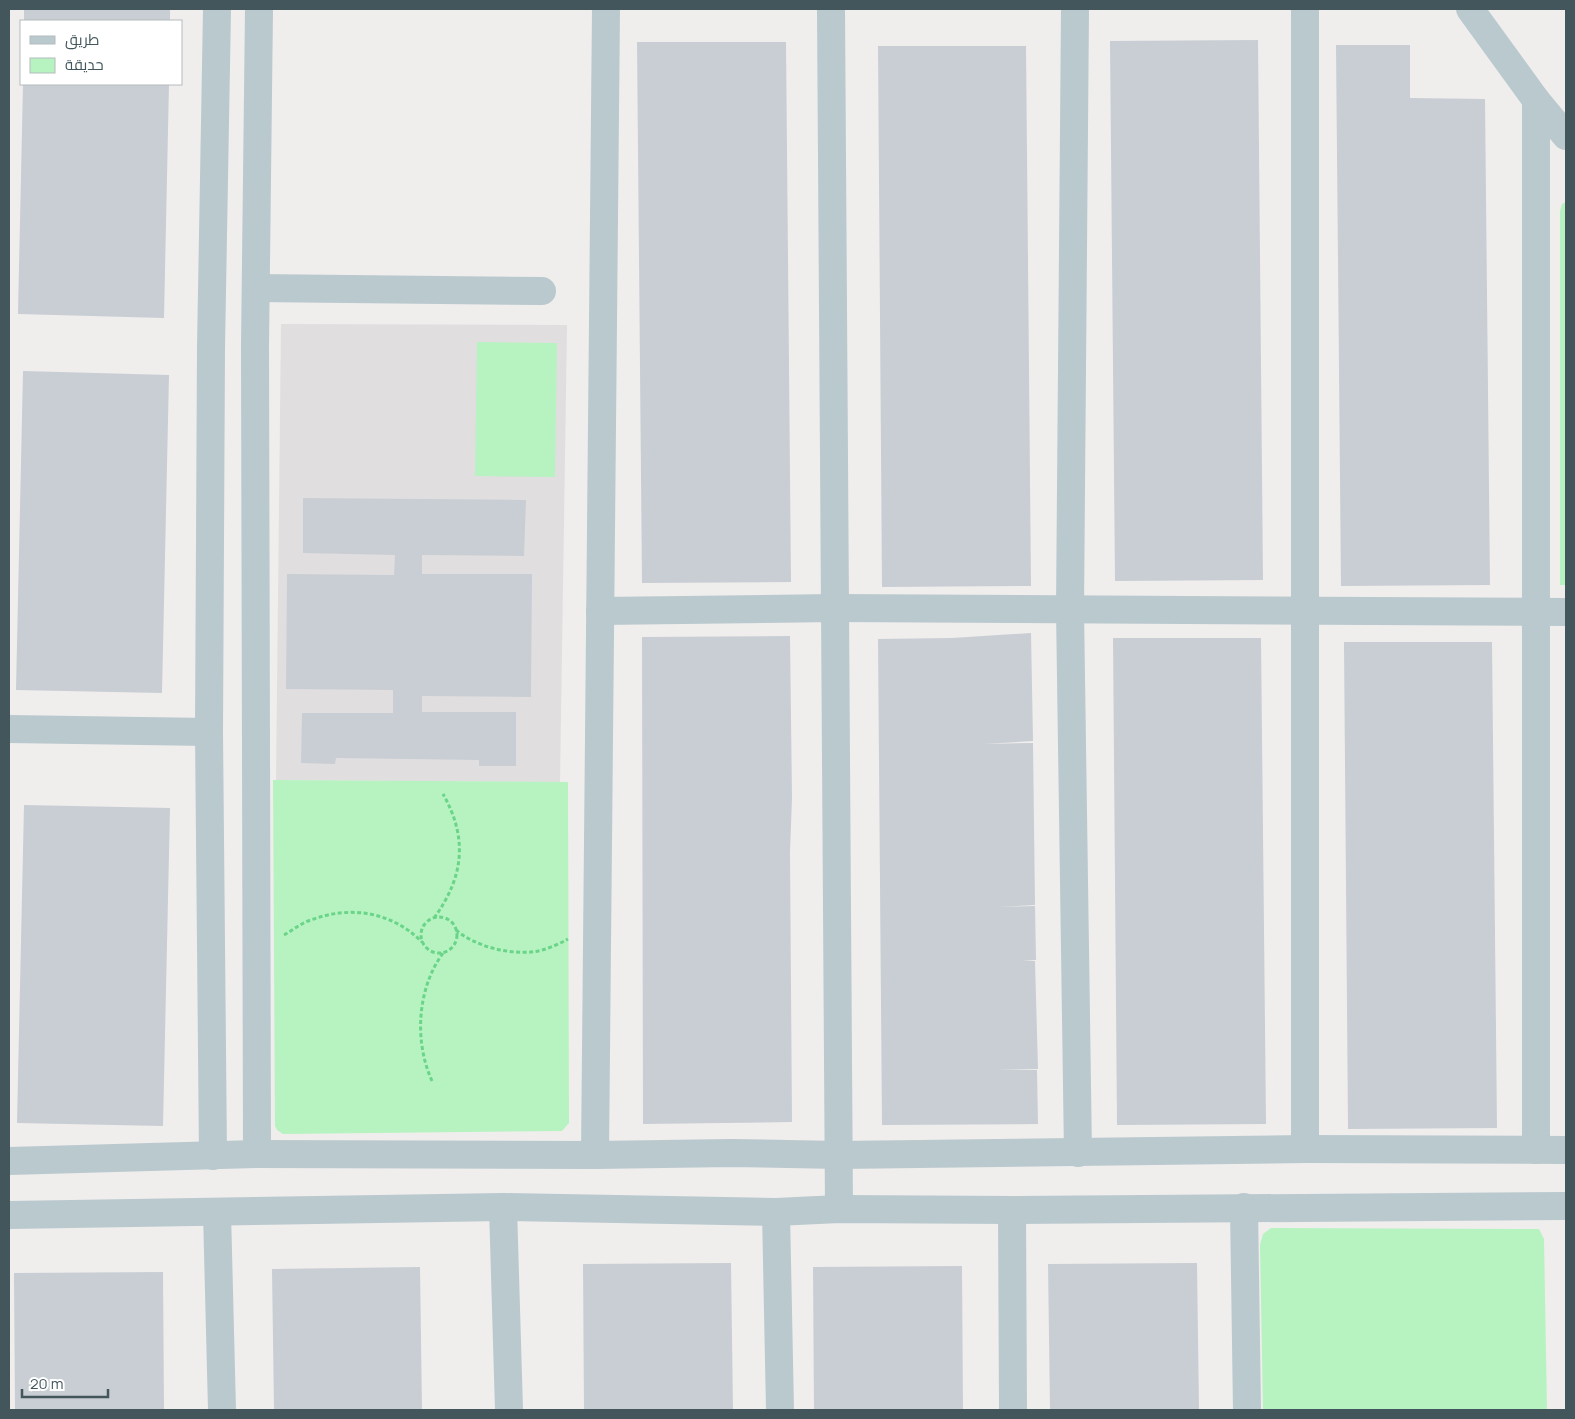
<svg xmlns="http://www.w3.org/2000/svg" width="1575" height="1419" font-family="Manrope,Cairo,sans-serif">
<rect width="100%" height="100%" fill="#f0eded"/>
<path fill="#e1dee0" d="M281,324L567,325L560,782L276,780Z"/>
<g fill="#b6f3c0">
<path d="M1566,202V585H1560V211L1562,204Z"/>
<path d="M477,342L557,343L555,477L475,476Z"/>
<path d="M273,780L568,782L569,1123L562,1131L283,1134L277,1130L275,1126Z"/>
<path d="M1271,1228L1539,1229L1544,1239L1547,1410H1263L1260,1245L1263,1234Z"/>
</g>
<g fill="#c8ced3">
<rect x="24" y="9" width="146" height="12"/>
<path d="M1258,40L1263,580L1115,581L1110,41Z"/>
<path d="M637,42H786L791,582L642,583Z"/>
<path d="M1336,45H1410V98L1485,99L1490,585L1341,586Z"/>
<path d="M878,46H1026L1031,586L882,587Z"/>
<path d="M23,84H169L164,318L18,314Z"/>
<path d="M23,371L169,375L162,693L16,690Z"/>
<path d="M303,498L526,500L524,556L422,555V574H532L531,697L422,696V712H516V766H479V760L336,758L335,764L301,763L302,713H393V690L286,689L287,574L394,575L395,555L303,553Z"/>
<path d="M1031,633L1033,741L984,744L1033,743L1035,905L997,907L1035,906L1036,960H1022L1035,961L1038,1069L996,1070H1037L1038,1124L882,1125L878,639L952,638Z"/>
<path d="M790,636L792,798L790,852L792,1122L643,1124L642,637Z"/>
<path d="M1113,638H1261L1266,1124L1117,1125Z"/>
<path d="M1344,642H1492L1497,1128L1348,1129Z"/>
<path d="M24,805L170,808L163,1126L17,1123Z"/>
<path d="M731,1263L733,1410H584L583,1264Z"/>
<path d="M1197,1263L1199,1410H1050L1048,1264Z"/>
<path d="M962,1266L963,1410H814L813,1267Z"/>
<path d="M420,1267L422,1410H274L272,1269Z"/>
<path d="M163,1272L164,1410H15L14,1273Z"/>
</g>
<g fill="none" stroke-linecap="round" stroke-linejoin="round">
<g stroke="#6ad489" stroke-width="3" stroke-dasharray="4 2.5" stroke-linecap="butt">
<circle cx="439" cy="935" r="18"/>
<path d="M434,918C464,877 468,838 443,794"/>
<path d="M456,930C475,946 506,954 531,952C544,951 557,945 568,939"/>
<path d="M284,935C293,930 301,923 311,920C351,905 392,912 422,942"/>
<path d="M432,1081C414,1041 417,989 443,953"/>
</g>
<g stroke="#b9c9ce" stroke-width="28">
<path d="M831,9L839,1209"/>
<path d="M1075,9L1070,609L1078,1153"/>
<path d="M1305,9V1149"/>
<path d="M1470,9L1536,100L1566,136"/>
<path d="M1536,100V1150"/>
<path d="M256,288L542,291"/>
<path d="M600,611L835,608L1566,612"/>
<path d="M9,729L209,732"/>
<path d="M257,1154L255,347L259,9"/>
<path d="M595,1155L606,9"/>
<path d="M213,1156L209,732L211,348L217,9"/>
<path d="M9,1161L257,1154L595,1155L731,1153L839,1155L1305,1149L1566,1150"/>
<path d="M503,1207L509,1410"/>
<path d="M1244,1207L1247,1410"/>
<path d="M1012,1210L1013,1410"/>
<path d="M217,1212L222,1410"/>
<path d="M776,1212L780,1410"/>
<path d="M9,1215L503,1207L776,1212L839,1209L1012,1210L1566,1206"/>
</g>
</g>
<rect width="1575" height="1419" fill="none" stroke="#43565c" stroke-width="20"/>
<rect x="20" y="20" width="162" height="65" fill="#ffffff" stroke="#b4bbbe"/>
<rect x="30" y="36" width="25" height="8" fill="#b9c9ce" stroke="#b4bbbe"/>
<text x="65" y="45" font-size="15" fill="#43565c">طريق</text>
<rect x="30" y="58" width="25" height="15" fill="#b6f3c0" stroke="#b4bbbe"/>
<text x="65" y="70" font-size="15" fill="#43565c">حديقة</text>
<path d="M22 1389v8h86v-8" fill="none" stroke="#43565c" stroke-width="2.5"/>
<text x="30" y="1389" font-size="15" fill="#43565c" stroke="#ffffff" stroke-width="4" paint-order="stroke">20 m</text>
</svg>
